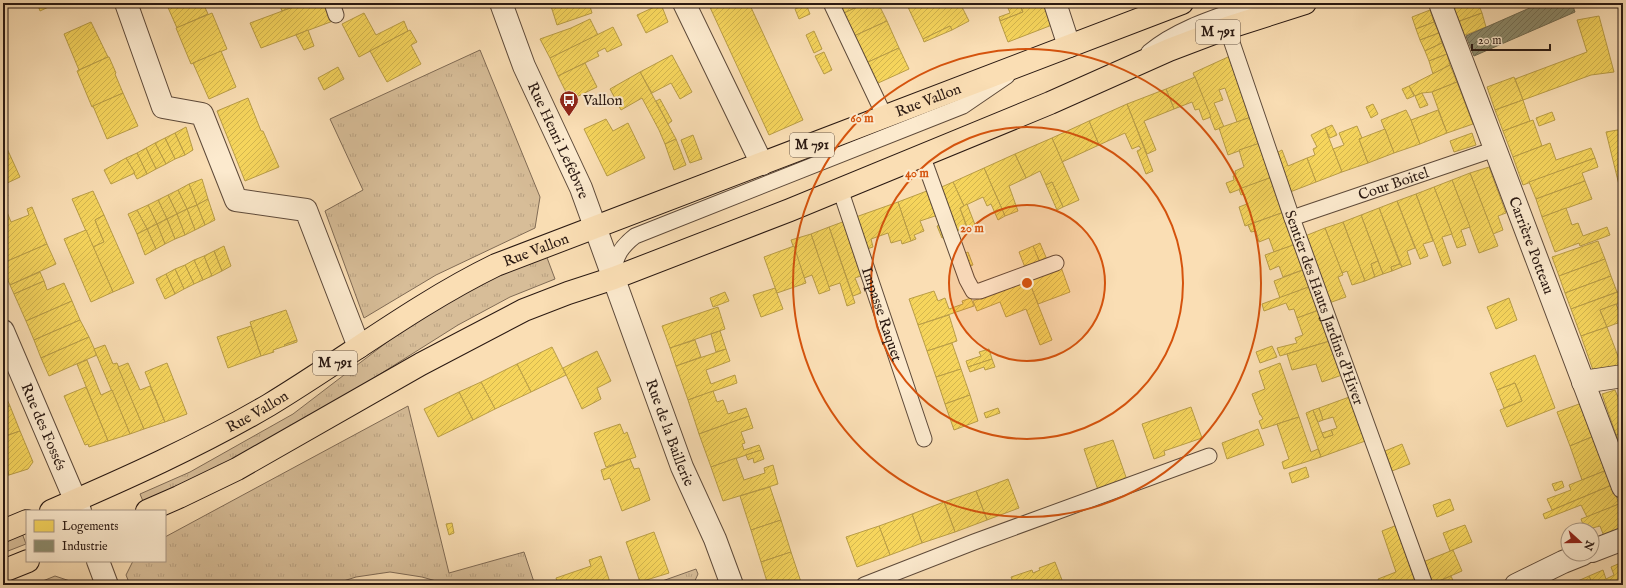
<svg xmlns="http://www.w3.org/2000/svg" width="1626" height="588" font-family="'IM FELL English',serif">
<defs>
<pattern id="grass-tufts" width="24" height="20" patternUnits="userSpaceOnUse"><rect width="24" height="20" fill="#d7bd98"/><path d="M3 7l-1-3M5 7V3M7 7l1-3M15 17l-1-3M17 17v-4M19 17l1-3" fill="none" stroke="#b9a282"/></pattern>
<pattern id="homes-hatch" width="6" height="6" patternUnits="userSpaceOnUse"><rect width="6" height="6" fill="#f6d55c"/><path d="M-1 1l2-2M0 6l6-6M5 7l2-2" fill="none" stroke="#d3b64f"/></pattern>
<pattern id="industry-hatch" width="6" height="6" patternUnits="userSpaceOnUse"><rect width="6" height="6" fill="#8c8c6e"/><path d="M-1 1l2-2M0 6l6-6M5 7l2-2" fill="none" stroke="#737259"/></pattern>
</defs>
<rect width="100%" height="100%" fill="#fadeb4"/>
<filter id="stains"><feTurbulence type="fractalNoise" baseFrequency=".005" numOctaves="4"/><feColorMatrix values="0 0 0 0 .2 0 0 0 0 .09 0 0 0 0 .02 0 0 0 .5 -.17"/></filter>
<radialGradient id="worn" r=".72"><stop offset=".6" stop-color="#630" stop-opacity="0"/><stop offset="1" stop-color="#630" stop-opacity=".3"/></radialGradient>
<g fill="url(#grass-tufts)" stroke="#806b55">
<path d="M480,50L540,197L535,228L436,275L364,318L325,211L363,190L330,119Z"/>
<path d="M546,255L555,279L510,297L458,325L269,444L145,506L140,494L190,472L293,414L433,307L486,280Z"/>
<path d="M408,406L449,573L524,552L535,585H450L422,577L390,572L356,577L331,585H130L126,575L133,561H165V537Z"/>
<path d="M22,533L26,544L3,553V541Z"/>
<path d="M696,569L698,574L693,585H651Z"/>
<path d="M55,576L79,584V585H33Z"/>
</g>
<g fill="url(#homes-hatch)" stroke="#b99d46">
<path d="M37,3H57L40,11Z"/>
<path d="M166,3H203L208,14L177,28Z"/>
<path d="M279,3H304L282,11Z"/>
<path d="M304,3H327L333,21L261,48L250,23Z"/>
<path d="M550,3H589L592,13L557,25Z"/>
<path d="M708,3H749L803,120L769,135Z"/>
<path d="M792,3H803L794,7Z"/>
<path d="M839,3H866L844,13Z"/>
<path d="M866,3H878L887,21L854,36L844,13Z"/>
<path d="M906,3H960L969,21L952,30L950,26L923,39Z"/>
<path d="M1006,3H1019L1023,12L1000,21L999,17L1010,13Z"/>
<path d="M1019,3H1043L1052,25L1008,42L1000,21L1023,12Z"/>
<path d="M1467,3H1478L1482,13L1457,22L1453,8Z"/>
<path d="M661,4L668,22L646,33L637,15Z"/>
<path d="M806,4L810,14L799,19L795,9Z"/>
<path d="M1430,10L1434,22L1416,29L1412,17Z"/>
<path d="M212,13L227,49L191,64L176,28Z"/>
<path d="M364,13L376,35L404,21L408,31L359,57L342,24Z"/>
<path d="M1482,13L1486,27L1463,36L1457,22Z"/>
<path d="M1599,16L1614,72L1591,75L1523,100L1515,79L1587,52L1577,20Z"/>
<path d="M590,19L598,35L550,58L540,39L571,28Z"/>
<path d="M887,21L899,48L866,63L854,36Z"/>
<path d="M91,22L108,57L79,70L64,34Z"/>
<path d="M1434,22L1439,33L1420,40L1416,29Z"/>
<path d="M950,26L952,30L924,42L923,39Z"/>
<path d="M613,27L622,45L607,52L605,48L597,52L599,56L558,76L550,58Z"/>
<path d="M308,30L314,46L304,50L296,35Z"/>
<path d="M410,30L417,42L411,45L421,64L387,82L370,51Z"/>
<path d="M814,31L822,49L814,53L806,35Z"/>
<path d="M1439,33L1442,43L1425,51L1420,40Z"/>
<path d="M1442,43L1447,54L1429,61L1425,51Z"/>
<path d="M899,48L909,69L876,84L866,63Z"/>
<path d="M221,51L236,87L209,99L193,63Z"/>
<path d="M824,52L832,70L824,74L815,56Z"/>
<path d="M1447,54L1450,65L1433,74L1429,61Z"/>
<path d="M672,55L692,92L680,99L671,83L652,93L640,72Z"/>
<path d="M108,57H109L116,73L115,74L123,93L92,107L77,71Z"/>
<path d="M1228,57L1235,61L1254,116L1237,122L1225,88L1219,90L1223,100L1214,103L1224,127L1215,130L1193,73Z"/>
<path d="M585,63L597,87L570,100L558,76Z"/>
<path d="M1450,65L1457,82L1432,92L1422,93L1415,96L1409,86Z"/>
<path d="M338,67L344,79L324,90L318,78Z"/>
<path d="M640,72L676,139L665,144L659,130L642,98L621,110L610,89Z"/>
<path d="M1195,77L1211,117L1203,120L1199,109L1195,110L1192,102L1174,109L1166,89Z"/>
<path d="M1514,77L1523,100L1495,110L1487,87Z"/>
<path d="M1457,82L1473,124L1447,133L1432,92Z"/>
<path d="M1409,86L1414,96L1407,99L1402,89Z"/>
<path d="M1166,89L1174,109L1144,121L1156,150L1147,154L1127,104Z"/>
<path d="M123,93L138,126L107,139L93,106Z"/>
<path d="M1422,93L1428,105L1420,108L1415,96Z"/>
<path d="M248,98L261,131H263L279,167L245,181L217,111Z"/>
<path d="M660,99L672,121L668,124L656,101Z"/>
<path d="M1523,100L1530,121L1503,131L1495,110Z"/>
<path d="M1127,104L1153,171L1146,174L1137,151L1141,149L1139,146L1132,149L1125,133L1099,145L1089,121Z"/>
<path d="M1373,104L1378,114L1371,118L1366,107Z"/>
<path d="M1406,110L1411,120L1420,144L1394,153L1381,120Z"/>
<path d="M1438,110L1447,133L1420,144L1411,120Z"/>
<path d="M1552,112L1555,120L1539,126L1536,118Z"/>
<path d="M1254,116L1263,142L1228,155L1219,128Z"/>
<path d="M606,119L613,131L628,123L645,158L607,176L584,129Z"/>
<path d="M1533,120L1542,146L1513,157L1503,131Z"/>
<path d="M1089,121L1099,145L1062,162L1052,138Z"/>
<path d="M1332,125L1337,135L1330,138L1325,128Z"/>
<path d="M1357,126L1362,138L1359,139L1368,163L1342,172L1333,149L1344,145L1339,133Z"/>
<path d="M186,127L193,150L185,155L175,133Z"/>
<path d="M1325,128L1342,172L1316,182L1307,158L1315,155L1313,149L1317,147L1311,135Z"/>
<path d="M1385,129L1394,153L1368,163L1359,139Z"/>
<path d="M1623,129V197H1622L1606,132Z"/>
<path d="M175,133L185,155L175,159L165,138Z"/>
<path d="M1472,133L1476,145L1454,152L1450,141Z"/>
<path d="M693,135L702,159L690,163L681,140Z"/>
<path d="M165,138L175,159L166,164L155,143Z"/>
<path d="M1052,138L1079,200L1063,207L1052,182L1046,185L1040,171L1026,178L1015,154Z"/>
<path d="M676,139L686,165L674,170L665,144Z"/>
<path d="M3,142H4L20,177L3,185Z"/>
<path d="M1263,142L1275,176L1230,193L1226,183L1234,180L1233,176L1236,175L1235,171L1244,167L1239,150Z"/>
<path d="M155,143L166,164L156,169L146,148Z"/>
<path d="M1550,143L1556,160L1591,148L1595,158L1523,185L1513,157Z"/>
<path d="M146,148L156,169L147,174L137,153Z"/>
<path d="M1282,150L1288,166L1307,158L1316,182L1290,192L1276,153Z"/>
<path d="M137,153L147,174L137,179L126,158Z"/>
<path d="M1015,154L1026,178L1009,186L1018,211L1005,216L984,168Z"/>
<path d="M126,158L135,173L111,184L104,170Z"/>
<path d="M1595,158L1598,167L1582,173L1585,181L1536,199L1529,182Z"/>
<path d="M1489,167L1506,213L1498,216L1503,230L1493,234L1470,173Z"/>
<path d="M984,168L1005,216L998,220L991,204L987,206L983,197L964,206L953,182Z"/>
<path d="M1470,173L1498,246L1479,253L1452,180Z"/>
<path d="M1275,176L1287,211L1245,226L1239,207L1247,204L1244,194L1241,195L1239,189Z"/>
<path d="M202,179L208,199L197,205L189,184Z"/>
<path d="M1452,180L1470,227L1461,230L1466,245L1457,248L1434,187Z"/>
<path d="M1585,181L1592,199L1542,217L1536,199Z"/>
<path d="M953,182L964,206L960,208L967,228L953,233L937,189Z"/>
<path d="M1052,182L1063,207L1057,210L1046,185Z"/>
<path d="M189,184L197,205L187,209L178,190Z"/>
<path d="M3,186L8,196L3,198Z"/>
<path d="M1434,187L1452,234L1442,237L1451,263L1443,266L1416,194Z"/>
<path d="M932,189L941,214L920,221L924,231L914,235L916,239L911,241L898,202Z"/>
<path d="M178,190L187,209L177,214L168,195Z"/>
<path d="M93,191L104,215L95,220L104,242L93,247L72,199Z"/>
<path d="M1416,194L1433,241L1423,244L1428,256L1420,259L1397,201Z"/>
<path d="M168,195L177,214L167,219L158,200Z"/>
<path d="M208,199L215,220L205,225L197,205Z"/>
<path d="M158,200L167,219L157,224L148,205Z"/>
<path d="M1397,201L1415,248L1407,251L1411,264L1402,267L1379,208Z"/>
<path d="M898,202L911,241L902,244L901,240L891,243L888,233L871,239L873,247L864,250L853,218Z"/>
<path d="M967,204L977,230L969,232L960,208Z"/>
<path d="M148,205L157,224L147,229L137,210Z"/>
<path d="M197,205L205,225L195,230L187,209Z"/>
<path d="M5,207L11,222L29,215L27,209L32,207L47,244L3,263V208Z"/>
<path d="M1379,208L1400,264L1391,267L1392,271L1383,274L1361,215Z"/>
<path d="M1566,208L1572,225L1578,223L1583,236L1607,227L1610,235L1580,246L1579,243L1555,252L1542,217Z"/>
<path d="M187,209L195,230L185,235L177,214Z"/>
<path d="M137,210L147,229L137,234L128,214Z"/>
<path d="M1287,211L1299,243L1274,252L1269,238L1259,242L1256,231L1251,232L1248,225Z"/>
<path d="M177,214L185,235L175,239L167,219Z"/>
<path d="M104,215L134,283L113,292L93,247L104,242L95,220Z"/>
<path d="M1361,215L1378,261L1371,264L1375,277L1365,281L1343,222Z"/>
<path d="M167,219L175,239L165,244L157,224Z"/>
<path d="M848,220L866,274L855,278L861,293L853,296L829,227Z"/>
<path d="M1343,222L1365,281L1352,285L1347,271L1342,273L1325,228Z"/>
<path d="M944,223L949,235L942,238L937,226Z"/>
<path d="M157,224L165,244L156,249L147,229Z"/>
<path d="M829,227L855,303L847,306L840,283L828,287L811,234Z"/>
<path d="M1325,228L1343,275L1338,277L1346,297L1329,303L1305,236Z"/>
<path d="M147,229L156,249L145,255L137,234Z"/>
<path d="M86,230L113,292L91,302L64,239Z"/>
<path d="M811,234L830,290L819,294L812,275L804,278L791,240Z"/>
<path d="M1598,241L1605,259L1559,276L1552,257Z"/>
<path d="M1040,243L1048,262L1041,265L1033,246Z"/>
<path d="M1299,243L1308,268L1283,277L1279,266L1270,270L1265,255Z"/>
<path d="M47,244L56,264L10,285L3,269V263Z"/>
<path d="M224,246L231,266L222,271L214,251Z"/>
<path d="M794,246L806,283L777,293L764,257Z"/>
<path d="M1033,246L1041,265L1026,270L1019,252Z"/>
<path d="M214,251L222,271L212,276L204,256Z"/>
<path d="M968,252L973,265L965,268L961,255Z"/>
<path d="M204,256L212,276L203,280L194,260Z"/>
<path d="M1605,259L1611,276L1565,293L1559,276Z"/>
<path d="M194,260L203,280L194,284L185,265Z"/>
<path d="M1378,261L1383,274L1375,277L1371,264Z"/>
<path d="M1400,264L1402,267L1392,271L1391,267Z"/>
<path d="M185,265L194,284L184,289L175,269Z"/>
<path d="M1061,267L1070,292L1038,304L1028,279Z"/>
<path d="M1308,268L1314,285L1280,298L1274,281Z"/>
<path d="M175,269L184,289L175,294L166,274Z"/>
<path d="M40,272L44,281L14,294L10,285Z"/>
<path d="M166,274L175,294L165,299L156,279Z"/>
<path d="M1611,276L1617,292L1571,309L1565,293Z"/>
<path d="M1028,279L1052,340L1040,345L1026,309L1006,317L1000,302L977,311L973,301Z"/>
<path d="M44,281L47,290L64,283L72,301L26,321L14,294Z"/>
<path d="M1314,285L1322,309L1297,318L1294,309L1289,310L1286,303L1264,311L1262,304Z"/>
<path d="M775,288L783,309L761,317L753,295Z"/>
<path d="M1623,290V302L1600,310L1607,327L1581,336L1571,309Z"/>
<path d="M934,291L938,301L945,298L949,309L963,304L962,301L971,298L974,306L918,325L909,299Z"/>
<path d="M725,292L729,301L713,307L710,298Z"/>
<path d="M1509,298L1517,320L1496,329L1487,307Z"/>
<path d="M72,301L80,320L34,340L26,321Z"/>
<path d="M1616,304L1623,321L1607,327L1600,310Z"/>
<path d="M718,307L725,329L670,348L662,326Z"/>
<path d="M1322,309L1333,340L1280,356L1277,348L1297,343L1295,338L1303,335L1297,318Z"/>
<path d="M286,310L297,340L284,345L285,346L273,350L274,352L261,356L250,322Z"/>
<path d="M949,315L957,341L927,351L918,325Z"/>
<path d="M80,320L89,337L41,358L34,340Z"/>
<path d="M251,326L261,356L228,368L217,337Z"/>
<path d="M1607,327L1619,359H1623V365L1593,370L1581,336Z"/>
<path d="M720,331L726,349L716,352L711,334Z"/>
<path d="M89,337L97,355L49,376L41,358Z"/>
<path d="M297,340V342L285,346L284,345Z"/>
<path d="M695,340L701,357L676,366L670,348Z"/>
<path d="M1333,340L1345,374L1322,382L1316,364L1292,370L1287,354Z"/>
<path d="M952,343L961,369L936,377L927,351Z"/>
<path d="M105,345L113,364L117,363L144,429L130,434L94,349Z"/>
<path d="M1272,346L1277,357L1260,363L1256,352Z"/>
<path d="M552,347L566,375L531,392L517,364Z"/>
<path d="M726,349L730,361L706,370L711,384L735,375L737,383L688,400L676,366Z"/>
<path d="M989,349L992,359L968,367L966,361L981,356L979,352Z"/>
<path d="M597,351L611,381L597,388L601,399L582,409L563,368Z"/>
<path d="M1535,355L1555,408L1507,427L1500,410L1522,401L1515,383L1497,390L1490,373Z"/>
<path d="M992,359L995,367L985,370L984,367L970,372L968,367Z"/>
<path d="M87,360L101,395L112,390L130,434L108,441L77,364Z"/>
<path d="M128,363L140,390L150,386L165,422L144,429L118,367Z"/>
<path d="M167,363L187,414L165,422L145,372Z"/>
<path d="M1280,363L1299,417L1262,429L1259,421L1263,419L1261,415H1260L1252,394L1265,389L1259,371Z"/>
<path d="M517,364L531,392L495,409L481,382Z"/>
<path d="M961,369L970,395L945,404L936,377Z"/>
<path d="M481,382L495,409L473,420L459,392Z"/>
<path d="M1515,383L1522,401L1504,408L1497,390Z"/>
<path d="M86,387L108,441L89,447L88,444L85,445L64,396Z"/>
<path d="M3,390L10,406L3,409Z"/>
<path d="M1615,390L1623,409V432L1616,435L1602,394Z"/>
<path d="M713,391L717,402L723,400L728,414L746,408L749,416L699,434L688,400Z"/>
<path d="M459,392L473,420L438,437L424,409Z"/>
<path d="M970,395L978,421L954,430L945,404Z"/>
<path d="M1352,396L1368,440L1321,457L1306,413L1313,410L1324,438L1333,435L1331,430L1337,428L1333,417L1323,420L1319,408Z"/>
<path d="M1582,403L1594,436L1570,446L1557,412Z"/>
<path d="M10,406L20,431L3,437V409Z"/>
<path d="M1191,407L1202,438L1164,451L1165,455L1154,459L1142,424Z"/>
<path d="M998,408L1000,413L986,418L984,413Z"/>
<path d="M1319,408L1323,420L1318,422L1313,410Z"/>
<path d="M749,416L753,428L741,432L745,443L742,444L744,450L759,445L761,450L711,467L699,434Z"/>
<path d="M1299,417L1311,452L1318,449L1321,457L1284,469L1282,462L1289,459L1277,424Z"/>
<path d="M620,424L624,434L627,432L636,457L606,467L594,433Z"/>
<path d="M1258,429L1264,445L1227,459L1222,443Z"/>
<path d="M1331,430L1333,435L1324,438L1322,433Z"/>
<path d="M20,431L33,462L28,469L9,475L3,460V437Z"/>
<path d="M1623,432V451H1622L1616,435Z"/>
<path d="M1594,436L1607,470L1582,480L1570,446Z"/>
<path d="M1113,440L1127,480L1098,490L1084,449Z"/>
<path d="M1402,444L1410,464L1392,471L1385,451Z"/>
<path d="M761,450L764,459L754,463L753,458L748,460L746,455Z"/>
<path d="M736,458L744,480L765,473L764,468L773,465L778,484L723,501L711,467Z"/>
<path d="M630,459L634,469L639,468L650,500L622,511L610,478L604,480L601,470Z"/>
<path d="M3,460L9,475L3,477Z"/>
<path d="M1306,467L1309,477L1292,483L1289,473Z"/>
<path d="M1607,470L1612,485L1552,510L1547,499L1571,490L1569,485Z"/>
<path d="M1008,479L1019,508L987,520L976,491Z"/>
<path d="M1562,481L1564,487L1555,491L1552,484Z"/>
<path d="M1612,485L1619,504L1587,517L1581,505L1545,519L1543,514Z"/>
<path d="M770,487L781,520L751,530L740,496Z"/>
<path d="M976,491L987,520L955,532L944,502Z"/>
<path d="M1450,499L1454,510L1437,517L1433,505Z"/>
<path d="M944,502L955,532L922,543L912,514Z"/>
<path d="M1619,504L1623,514V532L1605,539L1600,526L1585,530L1581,519Z"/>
<path d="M912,514L922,543L890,555L879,526Z"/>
<path d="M781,520L791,552L761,562L751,530Z"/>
<path d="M452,523L454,533L449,535L446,524Z"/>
<path d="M1397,525L1417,585H1380L1378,579L1396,572L1382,531Z"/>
<path d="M1465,525L1472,542L1450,551L1443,533Z"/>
<path d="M879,526L890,555L857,567L846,537Z"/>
<path d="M654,532L669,573L640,582L626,542Z"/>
<path d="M1453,550L1462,571L1432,584L1423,562Z"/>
<path d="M791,552L802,585H768L761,562Z"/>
<path d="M601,556L611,585H558L556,578L591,566L589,560Z"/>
<path d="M1055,562L1064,585H1014L1011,577L1032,570L1033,573L1040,570L1039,568Z"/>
<path d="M1623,562V577L1618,564Z"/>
<path d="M1618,564L1623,577V585H1593L1589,576L1603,570L1606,579L1614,575L1611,567Z"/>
<path d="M1451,576L1455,585H1433L1432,584Z"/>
<path d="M1589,576L1593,585H1571V584Z"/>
</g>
<path fill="url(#industry-hatch)" stroke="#6f6a52" d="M1541,3H1572L1575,12L1474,56L1466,36Z"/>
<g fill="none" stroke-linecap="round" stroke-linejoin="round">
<defs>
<g id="lane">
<path d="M332,3L336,15"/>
<path d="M831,3L885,117"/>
<path id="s1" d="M1227,28L1292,218L1425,585"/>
<path d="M1149,52C1179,27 1220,16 1256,3"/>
<path d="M922,155L967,280L973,291H980L1056,263"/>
<path id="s2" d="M840,189L924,439"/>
<path id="s3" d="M1292,218L1495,149"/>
<path d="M614,274C614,257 622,246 635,236L963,106L1007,76"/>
<path d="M864,585L974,542L1209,456"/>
</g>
<g id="street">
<path d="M126,3L163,107L202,114L236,200L306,210L359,347"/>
<path id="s4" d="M501,3L524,66L581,188L682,467L715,539L732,585"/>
<path d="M684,3L762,164"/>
<path d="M1055,3L1069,46"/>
<path id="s5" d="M1440,3L1623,487"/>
<path id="s6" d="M3,331L80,511"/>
<path d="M1583,382L1623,376"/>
<path d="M1592,551L1623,539"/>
<path d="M98,561L107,585"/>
<path d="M1516,585L1563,562L1583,554"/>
</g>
<g id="primary">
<path id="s7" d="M51,511C125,479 199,446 269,405C345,359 416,304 496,265L1182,3"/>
<path d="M147,511L179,497L237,469L421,364L524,310L568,293L614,278L790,210L1050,103L1169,50L1227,28L1305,3"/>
<path d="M3,531L27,521"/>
<path d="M3,571L28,561"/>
</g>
</defs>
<use href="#lane" stroke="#5e4a3a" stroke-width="17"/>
<use href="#street" stroke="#5e4a3a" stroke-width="24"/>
<use href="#primary" stroke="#2a1912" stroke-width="24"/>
<use href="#lane" stroke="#fceace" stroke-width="15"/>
<use href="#street" stroke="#fceace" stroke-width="22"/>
<use href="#primary" stroke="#fadeb4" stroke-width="22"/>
</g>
<circle cx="1027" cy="283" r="78" fill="#d5530d" fill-opacity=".12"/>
<g fill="none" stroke="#d5530d" stroke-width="2">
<circle cx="1027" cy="283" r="78"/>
<circle cx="1027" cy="283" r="156"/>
<circle cx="1027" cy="283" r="234"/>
</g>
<defs>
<symbol id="bus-pin" viewBox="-11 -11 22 30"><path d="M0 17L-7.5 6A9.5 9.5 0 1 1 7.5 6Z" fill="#8f2418" stroke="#fceace"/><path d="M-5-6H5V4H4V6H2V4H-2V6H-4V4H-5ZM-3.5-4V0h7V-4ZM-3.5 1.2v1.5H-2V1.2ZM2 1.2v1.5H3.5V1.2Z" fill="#fff"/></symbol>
</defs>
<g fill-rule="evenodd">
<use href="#bus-pin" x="558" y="89" width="22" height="30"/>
</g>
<g text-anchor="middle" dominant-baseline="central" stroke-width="4" stroke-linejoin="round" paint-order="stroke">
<g fill="#fceace" stroke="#69584a" stroke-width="1">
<rect x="1196" y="20" width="44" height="24" rx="3"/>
<rect x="790" y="133" width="44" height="24" rx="3"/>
<rect x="313" y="351" width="44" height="24" rx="3"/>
</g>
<g font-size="14" font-weight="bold" fill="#2a1912">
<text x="1218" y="32">M 791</text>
<text x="812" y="145">M 791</text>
<text x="335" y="363">M 791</text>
</g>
<g font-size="15" fill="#2a1912" stroke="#fceace" text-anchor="start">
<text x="583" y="100">Vallon</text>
</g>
<g font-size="15" fill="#2a1912" stroke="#fceace">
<text stroke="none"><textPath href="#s7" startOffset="972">Rue Vallon</textPath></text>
<text stroke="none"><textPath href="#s4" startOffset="149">Rue Henri Lefebvre</textPath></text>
<text stroke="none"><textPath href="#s3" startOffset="107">Cour Boitel</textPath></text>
<text stroke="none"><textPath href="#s5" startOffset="259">Carrière Potteau</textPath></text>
<text stroke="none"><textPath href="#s7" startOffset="552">Rue Vallon</textPath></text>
<text stroke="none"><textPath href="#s1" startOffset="296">Sentier des Hauts Jardins d'Hiver</textPath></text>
<text stroke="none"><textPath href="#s2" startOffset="132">Impasse Raquet</textPath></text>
<text stroke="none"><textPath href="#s7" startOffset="229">Rue Vallon</textPath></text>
<text stroke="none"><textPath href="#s6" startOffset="104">Rue des Fossés</textPath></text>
<text stroke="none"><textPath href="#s4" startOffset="462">Rue de la Baillerie</textPath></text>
</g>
</g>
<circle cx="1027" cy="283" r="6" fill="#d5530d" stroke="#fceace" stroke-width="2"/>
<g font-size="12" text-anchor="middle" font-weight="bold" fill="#d5530d" stroke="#fceace" stroke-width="4" stroke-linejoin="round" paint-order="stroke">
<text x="862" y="122">60 m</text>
<text x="917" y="177">40 m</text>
<text x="972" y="232">20 m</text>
</g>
<rect width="1626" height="588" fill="none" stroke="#fadeb4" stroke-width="16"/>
<rect x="4" y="4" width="1618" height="580" fill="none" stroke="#2a1912" stroke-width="2"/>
<rect x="8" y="8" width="1610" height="572" fill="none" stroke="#2a1912"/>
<rect x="26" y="510" width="140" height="52" fill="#fceace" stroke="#a89683"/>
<rect x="34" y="520" width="20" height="12" fill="#f6d55c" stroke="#a89683"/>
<text x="62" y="530" font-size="12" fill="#2a1912">Logements</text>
<rect x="34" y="540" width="20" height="12" fill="#8c8c6e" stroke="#a89683"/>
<text x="62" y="550" font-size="12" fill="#2a1912">Industrie</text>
<g transform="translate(1580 542) rotate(111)"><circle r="19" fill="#fceace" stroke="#a89683"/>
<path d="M0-3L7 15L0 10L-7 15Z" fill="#8f2418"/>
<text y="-6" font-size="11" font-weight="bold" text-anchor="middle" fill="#2a1912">N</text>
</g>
<path d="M1472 44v6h78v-6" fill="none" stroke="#2a1912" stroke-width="2"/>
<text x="1478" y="44" font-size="12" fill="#2a1912" stroke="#fceace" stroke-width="3" paint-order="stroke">20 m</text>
<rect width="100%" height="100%" filter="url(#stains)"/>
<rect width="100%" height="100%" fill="url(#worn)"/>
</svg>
